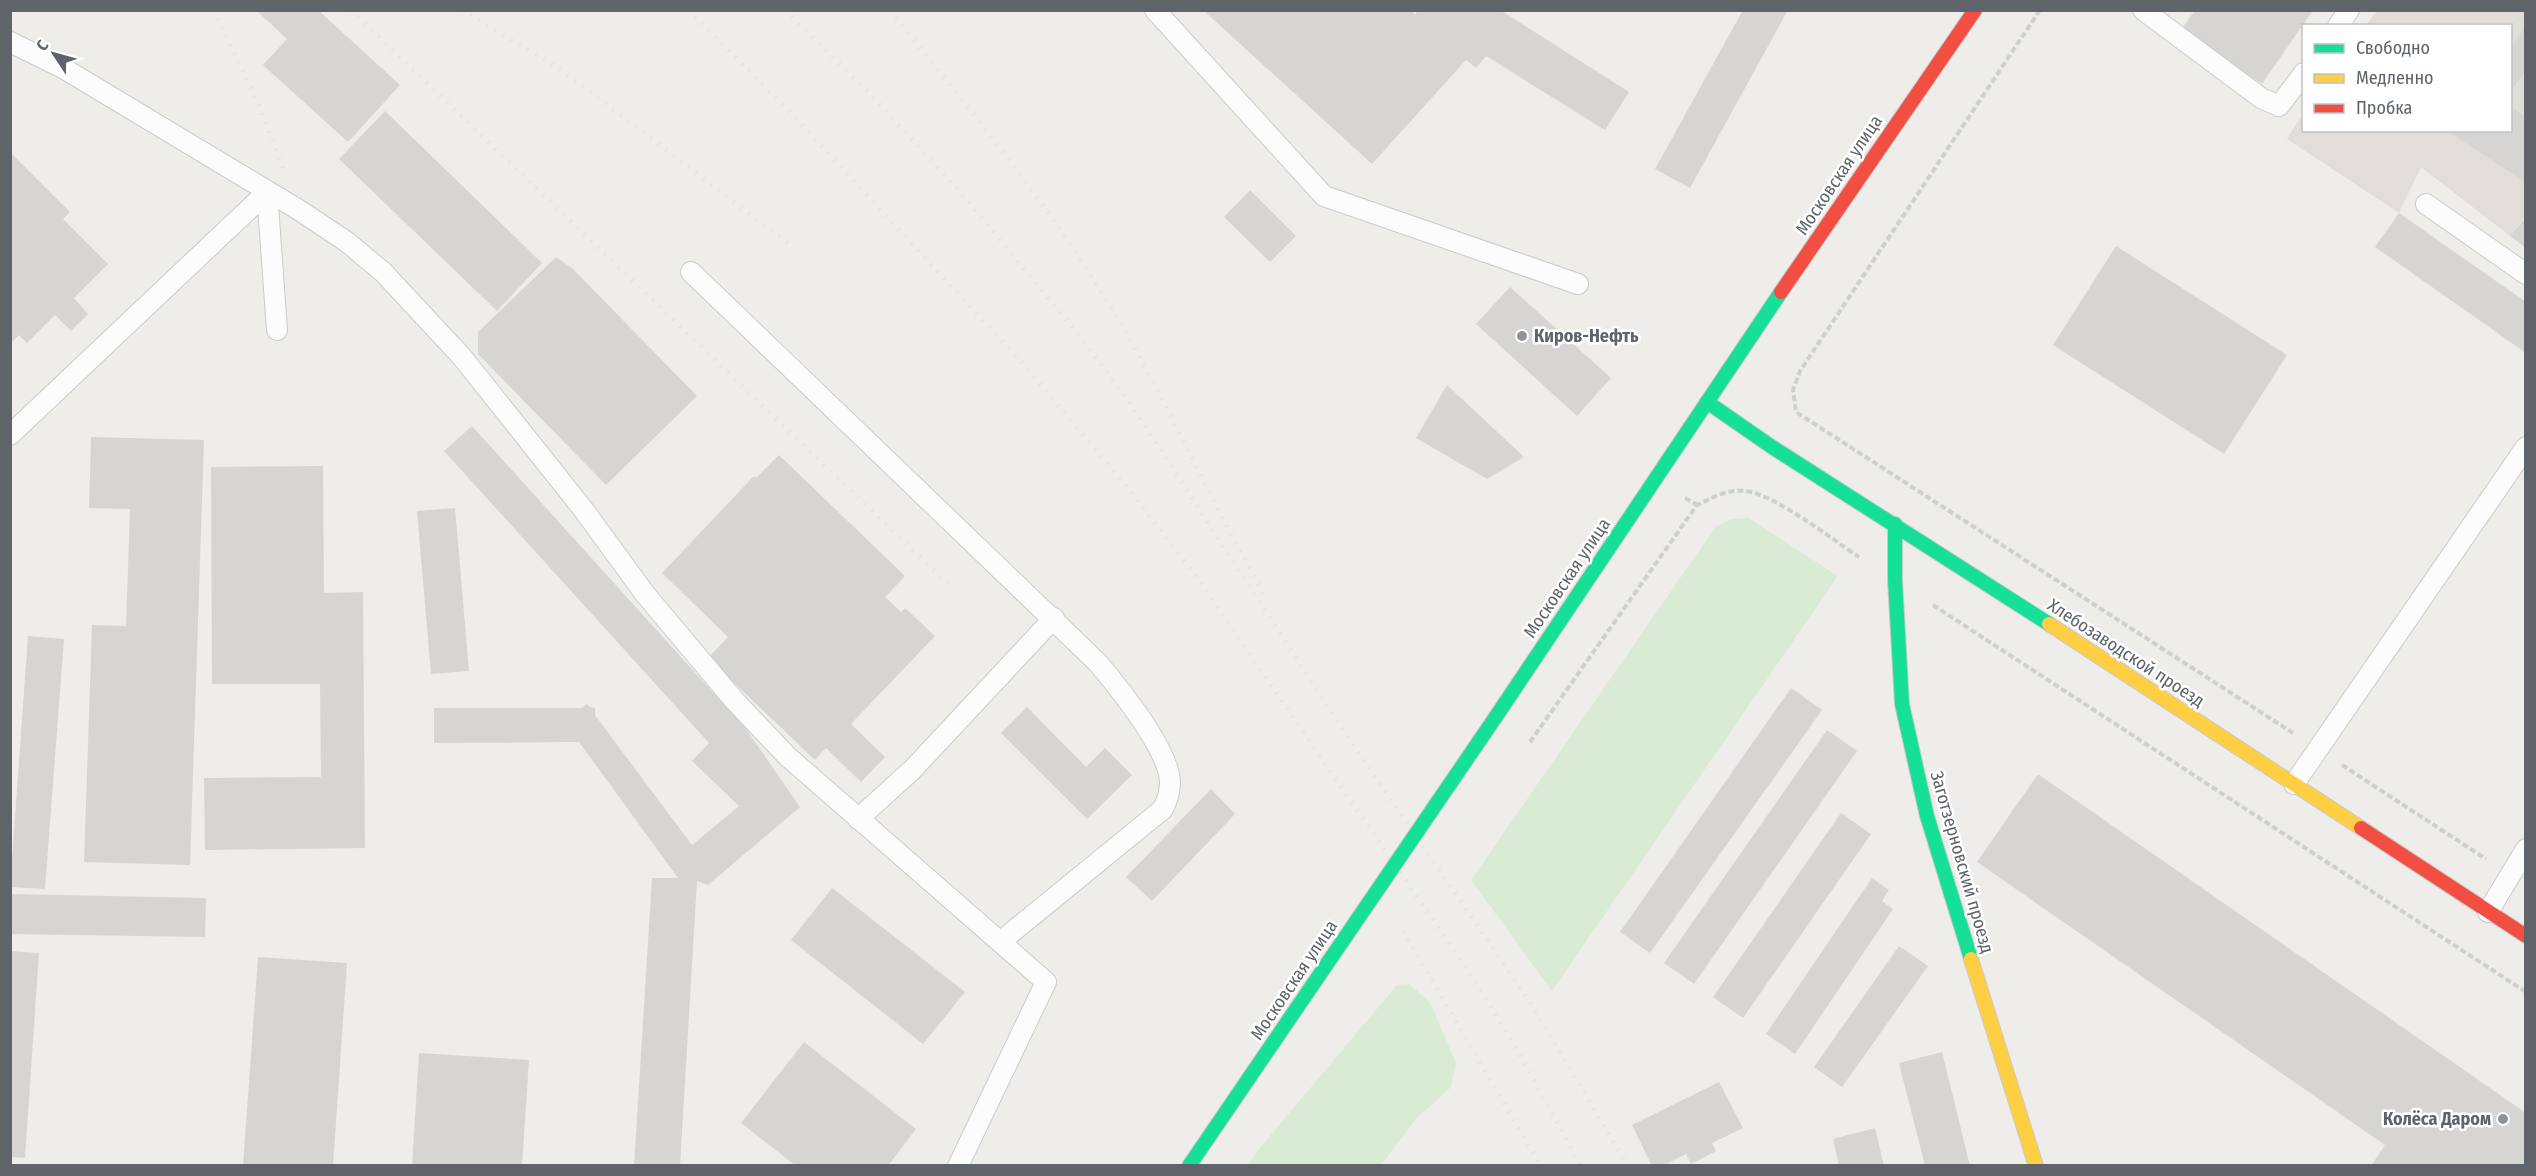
<svg xmlns="http://www.w3.org/2000/svg" width="2536" height="1176" font-family="'Fira Sans Condensed',sans-serif">
<rect width="100%" height="100%" fill="#efedea"/>
<path fill="#e1ddd9" d="M2377,11H2525V217L2510,236L2421,167L2399,213L2287,139L2303,114L2304,130H2510V26L2366,25Z"/>
<g fill="#daebd5">
<path d="M1749,518L1838,576L1552,991L1471,880L1716,526L1732,519Z"/>
<path d="M1409,984L1430,1002L1456,1063L1451,1087L1416,1119L1381,1165H1248L1259,1149L1397,985Z"/>
</g>
<g fill="#d7d5d4">
<path d="M256,10H318L400,85L348,142L263,65L287,39Z"/>
<path d="M1203,10H1411L1415,15L1418,10H1500L1629,92L1605,130L1486,56L1476,68L1466,60L1372,164Z"/>
<path d="M1743,10H1788L1690,188L1655,169Z"/>
<path d="M2195,10H2313L2262,84L2182,29Z"/>
<path d="M2526,26V70L2511,91V47Z"/>
<path d="M2511,107L2526,117V183L2446,130H2511Z"/>
<path d="M385,111L542,263L497,311L339,159Z"/>
<path d="M10,152L70,212L63,219L108,264L74,298L88,314L71,331L55,315L27,343L19,335L10,344Z"/>
<path d="M1250,190L1296,236L1270,262L1224,217Z"/>
<path d="M2399,213L2526,302V353L2375,247Z"/>
<path d="M2526,217V248L2510,236Z"/>
<path d="M2116,246L2287,355L2224,454L2053,345Z"/>
<path d="M556,257L573,269L697,396L606,485L478,354V332Z"/>
<path d="M1510,287L1611,378L1577,416L1476,324Z"/>
<path d="M1447,385L1524,457L1487,479L1416,438Z"/>
<path d="M472,426L746,729L800,807L708,885L697,881L680,1166H634L652,878H678L579,742L434,743V708H582L587,704L590,707L595,708V715L692,845L739,806L692,761L709,743L444,451Z"/>
<path d="M91,437L204,440L190,865L84,862L92,625L126,626L130,509L89,508Z"/>
<path d="M779,455L905,576L885,597L901,612L905,608L935,636L851,724L885,757L861,782L826,748L815,760L708,658L728,637L662,573L754,476L756,478Z"/>
<path d="M323,466L324,593L363,592L365,848L205,850L204,778L321,777L320,684H212L211,467Z"/>
<path d="M455,508L469,671L431,674L417,511Z"/>
<path d="M28,636L64,639L45,889L10,887Z"/>
<path d="M1791,688L1822,710L1650,953L1620,932Z"/>
<path d="M1027,707L1086,767L1105,748L1132,775L1087,819L1001,733Z"/>
<path d="M1827,730L1857,751L1694,984L1664,963Z"/>
<path d="M2038,774L2526,1113V1166H2371L2385,1145L1977,862Z"/>
<path d="M1211,789L1235,814L1152,901L1126,877Z"/>
<path d="M1841,813L1871,834L1743,1018L1713,997Z"/>
<path d="M1872,878L1889,890L1882,901L1893,909L1795,1054L1766,1034Z"/>
<path d="M832,888L965,992L923,1044L791,940Z"/>
<path d="M10,894L206,898L205,937L10,934Z"/>
<path d="M1899,946L1928,966L1842,1087L1814,1067Z"/>
<path d="M10,951L39,953L25,1158L10,1157Z"/>
<path d="M258,957L347,963L333,1166H243Z"/>
<path d="M804,1042L916,1129L888,1166H796L741,1123Z"/>
<path d="M1942,1052L1970,1166H1925L1899,1063Z"/>
<path d="M419,1053L529,1060L522,1166H412Z"/>
<path d="M1719,1082L1743,1128L1712,1143L1716,1151L1691,1164L1686,1154L1662,1166H1652L1632,1125Z"/>
<path d="M1875,1128L1884,1166H1839L1833,1139Z"/>
</g>
<g fill="none" stroke-linecap="round" stroke-linejoin="round">
<defs>
<g id="lane">
<path d="M1155,10L1324,196L1578,284"/>
<path d="M2143,10L2261,98L2279,106L2304,73"/>
<path d="M2338,26L2349,10"/>
<path d="M10,42L63,68L299,210L347,242L383,272L462,357L583,509L645,594L734,700L787,756L1046,982L958,1166"/>
<path d="M267,192L277,330"/>
<path d="M2426,204L2526,274"/>
<path d="M691,272L1098,663C1119,688 1169,750 1170,782C1170,793 1167,800 1163,809L1000,942"/>
<path d="M10,435L267,192"/>
<path d="M2294,784L2526,447"/>
<path d="M858,819L912,770L1054,618"/>
<path d="M2488,912L2526,849"/>
</g>
<g id="fast">
<path d="M1707,402L1772,447L2049,624"/>
<path d="M1895,524V580L1902,704L1927,816L1971,959"/>
<path d="M1495,718L1781,292"/>
<path d="M1189,1166L1275,1040"/>
</g>
<g id="slow">
<path d="M2049,624L2361,828"/>
<path d="M1971,959L2036,1166"/>
</g>
<g id="jam">
<path d="M1781,292L1975,10"/>
<path d="M2361,828L2526,936"/>
</g>
</defs>
<use href="#lane" stroke="#cbcbcb" stroke-width="22"/>
<use href="#fast" stroke="#cacacb" stroke-width="16"/>
<use href="#slow" stroke="#cacacb" stroke-width="16"/>
<use href="#jam" stroke="#cacacb" stroke-width="16"/>
<g stroke="#cbd1cc" stroke-width="4" stroke-dasharray="6 3" stroke-linecap="butt">
<path d="M2040,10L1800,371L1793,390L1796,412L2293,733"/>
<path d="M1685,498L1697,505"/>
<path d="M1933,605L2526,992"/>
<path d="M1530,742L1697,505C1712,498 1727,489 1745,491C1773,493 1833,540 1859,557"/>
<path d="M2342,765L2486,859"/>
</g>
<use href="#lane" stroke="#fdfcfc" stroke-width="20"/>
<use href="#fast" stroke="#16e098" stroke-width="14"/>
<use href="#slow" stroke="#ffcf43" stroke-width="14"/>
<use href="#jam" stroke="#f24e42" stroke-width="14"/>
<g stroke="#e4e4e4" stroke-width="4.5" stroke-dasharray="1.5 8" stroke-linecap="butt">
<path d="M214,10L259,105L283,168"/>
<path d="M351,10L949,585"/>
<path d="M462,10L547,61L583,86L794,248"/>
<path d="M688,10L788,110L1017,357L1122,481L1191,569L1477,984L1516,1048L1581,1166"/>
<path d="M785,10L870,94L955,186L1073,328L1128,400L1337,721L1530,1002L1628,1166"/>
<path d="M890,10C970,110 1051,207 1117,317C1170,407 1211,504 1264,593"/>
<path d="M1403,931L1541,1166"/>
</g>
<defs>
<path id="fast-bridge" d="M1275,1040L1495,718"/>
</defs>
<use href="#fast-bridge" stroke="#cacacb" stroke-width="16" stroke-linecap="butt"/>
<use href="#fast-bridge" stroke="#16e098" stroke-width="14"/>
</g>
<g fill="#919496" stroke="#fff" stroke-width="2">
<circle cx="1522" cy="336" r="6"/>
<circle cx="2503" cy="1119" r="6"/>
</g>
<g text-anchor="middle" dominant-baseline="central" stroke-width="5" stroke-linejoin="round" paint-order="stroke">
<g font-size="18" fill="#5e6469" stroke="#fff">
<text transform="translate(1839 175) rotate(-56)">Московская улица</text>
<text transform="translate(1567 578) rotate(-56)">Московская улица</text>
<text transform="translate(2126 653) rotate(33)">Хлебозаводской проезд</text>
<text transform="translate(1962 862) rotate(74)">Заготзерновский проезд</text>
<text transform="translate(1294 980) rotate(-56)">Московская улица</text>
</g>
<g font-size="18" font-weight="bold" fill="#5e6469" stroke="#fff" text-anchor="start">
<text x="1534" y="336">Киров-Нефть</text>
<text x="2491" y="1119" text-anchor="end">Колёса Даром</text>
</g>
</g>
<rect width="2536" height="1176" fill="none" stroke="#5e6469" stroke-width="24"/>
<rect x="2302" y="24" width="210" height="108" fill="#ffffff" stroke="#bfc1c3" stroke-width="1.5"/>
<rect x="2314" y="44" width="30" height="9" fill="#16e098" stroke="#bfc1c3" stroke-width="1.5"/>
<text x="2356" y="54" font-size="18" fill="#5e6469">Свободно</text>
<rect x="2314" y="74" width="30" height="9" fill="#ffcf43" stroke="#bfc1c3" stroke-width="1.5"/>
<text x="2356" y="84" font-size="18" fill="#5e6469">Медленно</text>
<rect x="2314" y="104" width="30" height="9" fill="#f24e42" stroke="#bfc1c3" stroke-width="1.5"/>
<text x="2356" y="114" font-size="18" fill="#5e6469">Пробка</text>
<g transform="translate(54 54) rotate(306)" stroke="#ffffff" stroke-width="4.5" paint-order="stroke">
<path d="M0-4.5L10 22L0 15L-10 22Z" fill="#5e6469"/>
<text y="-9" font-size="16" font-weight="bold" text-anchor="middle" fill="#5e6469">С</text>
</g>
</svg>
